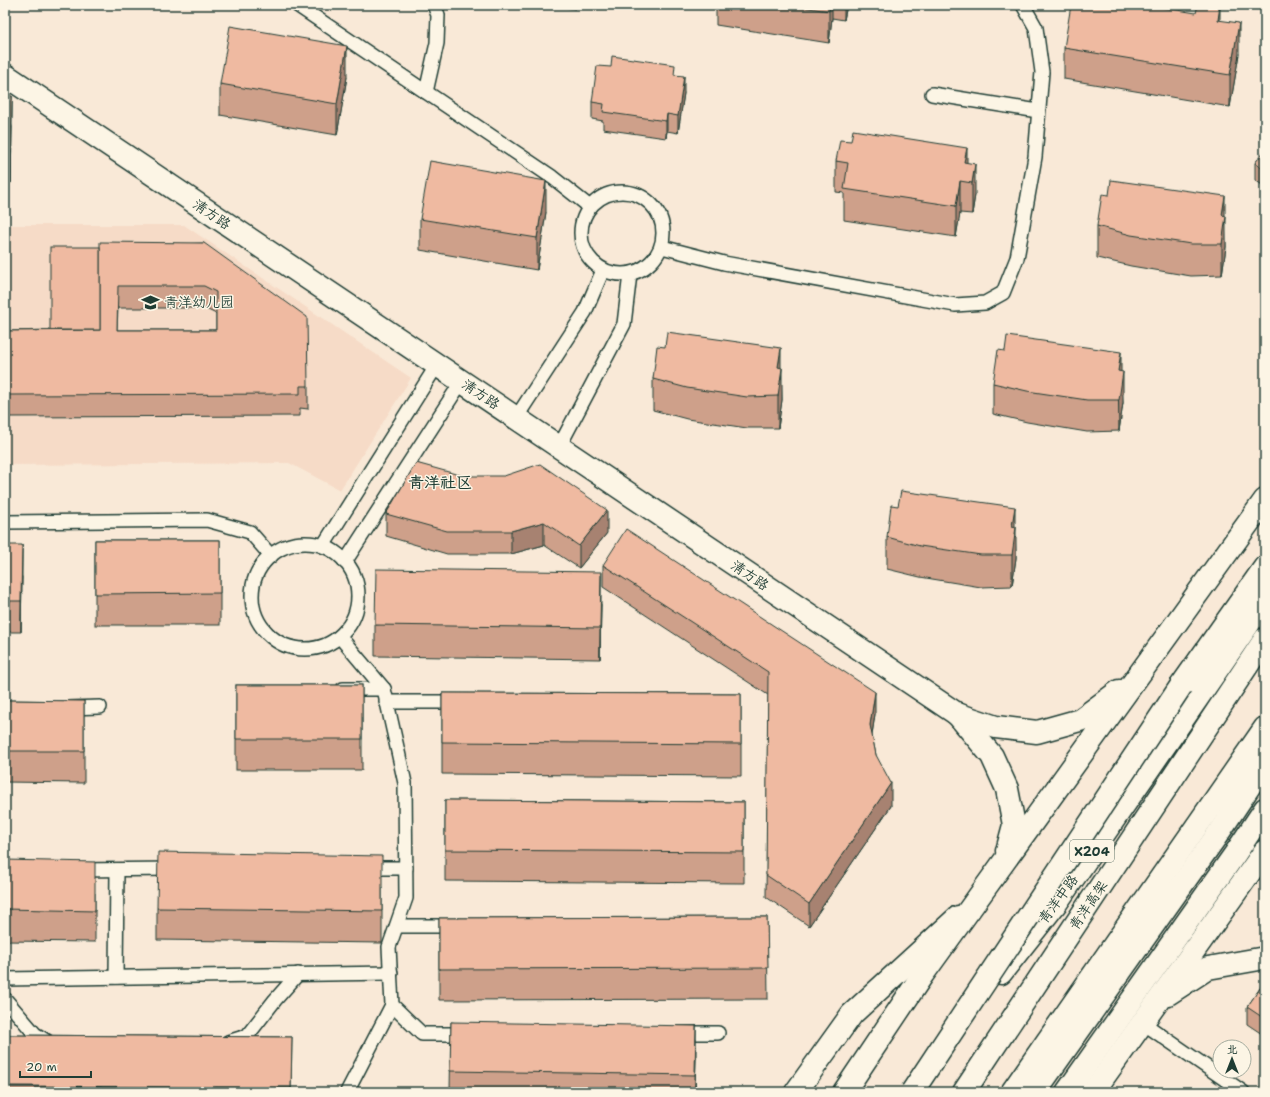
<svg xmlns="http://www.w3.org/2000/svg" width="1270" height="1097" font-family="'Shantell Sans','LXGW WenKai TC',sans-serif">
<rect width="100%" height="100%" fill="#f9e9d7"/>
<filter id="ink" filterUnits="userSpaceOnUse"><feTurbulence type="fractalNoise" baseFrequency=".025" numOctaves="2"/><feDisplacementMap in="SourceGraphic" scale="8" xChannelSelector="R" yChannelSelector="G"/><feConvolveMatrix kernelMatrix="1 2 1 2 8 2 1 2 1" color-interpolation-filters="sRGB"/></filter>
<g filter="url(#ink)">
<path fill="#f6dbc7" d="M5,225H184L411,378L340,490L289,463L5,465Z"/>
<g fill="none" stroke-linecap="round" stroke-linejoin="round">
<defs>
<g id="lane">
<path d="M297,5L552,177L590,207"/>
<path d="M426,92L437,43L438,15L434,5"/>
<path d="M932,94L1038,111"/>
<circle cx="622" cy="233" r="41"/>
<path d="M662,247L724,263L955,305L985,303L1003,293L1017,258L1035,157L1042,72L1036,28L1023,5"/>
<path d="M516,418L585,312L603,270"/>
<path d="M559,447L624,324L630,274"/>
<path d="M5,522L207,520L250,532L271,556"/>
<circle cx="305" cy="596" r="53"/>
<path d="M323,546L437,365"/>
<path d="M345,562L462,381"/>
<path d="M340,637L384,689L405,783L406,898L389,947L392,1005L422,1034H467"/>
<path d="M343,689H384"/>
<path d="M386,702H459"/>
<path d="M67,708L100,707"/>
<path d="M365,868H406"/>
<path d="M77,870L174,869"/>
<path d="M397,926H457"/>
<path d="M116,977L117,870"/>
<path d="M5,979L391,973"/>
<path d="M5,999L35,1034L52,1044"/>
<path d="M1143,1023L1243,1092"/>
<path d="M678,1033H718"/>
<path d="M228,1042L247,1036L275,1000L298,974"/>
<path d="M347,1092L392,1005"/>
</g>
<path id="street" d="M796,1092L852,1014L958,917"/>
<path id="secondary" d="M5,75L957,714"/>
<g id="primary">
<path d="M957,714L996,727L1037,732L1080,720L1119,691"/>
<path d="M957,714L992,756L1007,789L1014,825L1007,851"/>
<path d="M1001,973L1057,902L1265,600"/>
<path d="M1168,994L1208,968L1265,958"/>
<path d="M844,1092L923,974L1265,500"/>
<path d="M1035,1092L1215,838L1265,763"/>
<path d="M1093,1092L1265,851"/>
</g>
<g id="highway">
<path d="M1181,686L1265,567"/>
<path d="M964,1092L1265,639"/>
<path d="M1012,1092L1265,728"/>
<path d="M1067,1092L1235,854L1265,809"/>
</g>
</defs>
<use href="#lane" stroke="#1f3d34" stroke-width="16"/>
<use href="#street" stroke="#1f3d34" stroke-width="25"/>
<use href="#secondary" stroke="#1f3d34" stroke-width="25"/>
<use href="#primary" stroke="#1f3d34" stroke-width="25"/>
<use href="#highway" stroke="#1f3d34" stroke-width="25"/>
<use href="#lane" stroke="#fcf5e5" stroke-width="13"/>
<use href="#street" stroke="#fcf5e5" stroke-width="22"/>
<use href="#secondary" stroke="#fcf5e5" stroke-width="22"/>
<use href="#primary" stroke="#fcf5e5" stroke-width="22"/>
<use href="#highway" stroke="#fcf5e5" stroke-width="22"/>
<defs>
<path id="highway-bridge" d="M912,1092L1181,686"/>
</defs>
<use href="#highway-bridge" stroke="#1f3d34" stroke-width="25" stroke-linecap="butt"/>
<use href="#highway-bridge" stroke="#fcf5e5" stroke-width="22"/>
</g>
<g fill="#cea08a" stroke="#1f3d34" fill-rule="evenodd">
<path d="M553,5H576L575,9Z"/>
<path d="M716,5H847L844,20L832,18L829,43L716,25Z"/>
<path d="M1220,20L1239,54L1230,107L1064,79V48Z"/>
<path d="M611,67L675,75L684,93L678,133L667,131L666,138L603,129V121L592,119V102Z"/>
<path d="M347,77L337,135L220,115V84Z"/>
<path d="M5,96L12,127L11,183H5Z"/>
<path d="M1265,150V187L1255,180V163Z"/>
<path d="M836,161L967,163L975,195L972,214L960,213L956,237L844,220V193L836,192Z"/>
<path d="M546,212L537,270L420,250V219Z"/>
<path d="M1225,216L1226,247L1222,275L1191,276L1131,266L1097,258V226Z"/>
<path d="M204,243L308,386V409L300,408V416L7,417V331L50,330L100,247ZM118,308H204L216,314V330H117Z"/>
<path d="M665,347L781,368L782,400L778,428H747L687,419L653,410V379Z"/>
<path d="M1121,372L1123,403L1119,431L1087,432L1027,422L993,414V383Z"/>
<path d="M416,463L607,533L579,568L544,545L511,554H447L386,536V514Z"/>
<path d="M1015,527L1016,558L1012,586L981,587L920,577L887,569V537Z"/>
<rect x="95" y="540" width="125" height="85"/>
<path d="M5,545L22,577L21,632H5Z"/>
<path d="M603,565L875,714L872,735L876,755L891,806L809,926L766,897L768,695L603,587Z"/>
<path d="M601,604L600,659L375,656V625Z"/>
<rect x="236" y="685" width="126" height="85"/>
<path d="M442,693L741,694V776L442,774Z"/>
<path d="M5,700L84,701V783L5,782Z"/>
<path d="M445,800L744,802V883L445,881Z"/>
<path d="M5,860L95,893V942L5,941Z"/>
<path d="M382,887V943L157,940V908Z"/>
<path d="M767,917L768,999L439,1000V918Z"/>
<path d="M1265,981V1036L1247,1024V1007Z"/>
<path d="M451,1022L696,1057L695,1092H450Z"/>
<path d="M5,1035L292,1037L291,1092H5Z"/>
</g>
<g fill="#a78271" stroke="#1f3d34">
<path d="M830,5H832V18L829,43V11Z"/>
<path d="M844,5H847L844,20Z"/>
<path d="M1220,6V37L1218,20Z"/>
<path d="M1239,23V54L1230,107V75Z"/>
<path d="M347,46V77L337,135V104Z"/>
<path d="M684,76V93L678,133V116Z"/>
<path d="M12,96V127L11,183V152Z"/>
<path d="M667,114V131L666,138V121Z"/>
<path d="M967,148V179L964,162Z"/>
<path d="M975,164V195L972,214V183Z"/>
<path d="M546,181V212L537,270V238Z"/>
<path d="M960,181V213L956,237V206Z"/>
<path d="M1225,196V225L1226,216V247L1222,275V215Z"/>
<path d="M781,348V379L782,368V400L778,428V367Z"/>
<path d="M1121,352V381L1123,372V403L1119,431L1118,371Z"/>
<path d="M1015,507V538L1016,527V558L1012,586V526Z"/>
<path d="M607,510V533L579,568V546Z"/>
<path d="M544,522V545L511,554V531Z"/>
<path d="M22,545V577L21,632V601Z"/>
<path d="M601,572V604L600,659V628Z"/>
<path d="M875,692V714L870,747V725Z"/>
<path d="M891,783V806L809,926V904Z"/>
<path d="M696,1026V1057L695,1092Z"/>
</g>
<g fill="#efbaa1" stroke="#1f3d34" fill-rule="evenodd">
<path d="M788,5H830L829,11Z"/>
<path d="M1071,5H1147L1196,13L1198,5H1213L1220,6L1218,20L1239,23L1230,75L1064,48Z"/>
<path d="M230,26L347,46L337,104L220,84Z"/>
<path d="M612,56L675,65L674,75L684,76L678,116L667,114L666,121L603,112L604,104L592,102L597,66L611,67Z"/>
<path d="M5,96H12L11,152L5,151Z"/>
<path d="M853,130L967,148L964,162L975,164L972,183L960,181L956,206L844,189L848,163L836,161L840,140L851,141Z"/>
<path d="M1265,150V170L1255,163Z"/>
<path d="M430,161L546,181L537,238L420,219Z"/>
<path d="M1111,180L1225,196L1222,215L1226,216L1222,244H1191L1131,235L1097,226L1102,194L1109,195Z"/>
<path d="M100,242L204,243L307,317L308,386H300V394L7,395V331L100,330ZM118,286H204L216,292V330H117Z"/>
<rect x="50" y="247" width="50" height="83"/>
<path d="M667,332L781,348L778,367L782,368L778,396L747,397L687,388L653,379L657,346L665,347Z"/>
<path d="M1007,336L1121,352L1118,371L1123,372L1119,400H1087L1027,391L993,383L998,350L1005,351Z"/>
<path d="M416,463L463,476H504L540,464L607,510L579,546L544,522L511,531H447L386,514Z"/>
<path d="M901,491L1015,507L1012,526L1016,527L1012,555H981L920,546L887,537L891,505L898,506Z"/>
<path d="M626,529L875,692L870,725L876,755L891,783L809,904L766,875L768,672L603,565Z"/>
<path d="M95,540H220V593L95,594Z"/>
<path d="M5,545H22L21,601H5Z"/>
<path d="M376,569L601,572L600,628L375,625Z"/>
<rect x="236" y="685" width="126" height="54"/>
<path d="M442,693L741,694V744L442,742Z"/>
<path d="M5,700L84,701V751H5Z"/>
<path d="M445,800L744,802V852L445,850Z"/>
<path d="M158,852L382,856V911L157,908Z"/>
<path d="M5,860L95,862V911L5,909Z"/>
<path d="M767,917L768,968L439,969V918Z"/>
<path d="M1265,981V1019L1247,1007Z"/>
<path d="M451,1022L696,1026L695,1075L450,1071Z"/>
<path d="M5,1035L292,1037L291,1088L5,1086Z"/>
</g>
</g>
<defs>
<symbol id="school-bare" viewBox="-9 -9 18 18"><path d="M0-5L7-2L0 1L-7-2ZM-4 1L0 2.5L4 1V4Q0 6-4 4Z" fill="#1f3d34" stroke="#fcf5e5" stroke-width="2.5" paint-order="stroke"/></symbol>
</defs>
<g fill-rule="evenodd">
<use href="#school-bare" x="138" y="290" width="25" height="25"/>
</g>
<g text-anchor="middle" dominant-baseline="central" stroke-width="3" stroke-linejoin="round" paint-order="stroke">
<rect fill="#fcf5e5" stroke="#617469" stroke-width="1" x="1070" y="840" width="44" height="22" rx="3"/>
<g font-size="13" font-weight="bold" fill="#1f3d34">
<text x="1092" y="851">X204</text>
</g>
<g font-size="14" fill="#1f3d34" stroke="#fcf5e5">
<text transform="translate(212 214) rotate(34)">清方路</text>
<text transform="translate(481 394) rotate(34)">清方路</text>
<text transform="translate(750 575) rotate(34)">清方路</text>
<text transform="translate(1058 899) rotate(-54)">青洋中路</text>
<text transform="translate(1088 905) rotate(-56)">青洋高架</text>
</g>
<g font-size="14" fill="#1f3d34" stroke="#fcf5e5" text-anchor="start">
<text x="164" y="302">青洋幼儿园</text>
</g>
<g font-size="16" font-weight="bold" fill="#1f3d34" stroke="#fcf5e5">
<text x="440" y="482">青洋社区</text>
</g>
</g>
<rect width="1270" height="1097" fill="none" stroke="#fcf5e5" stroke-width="20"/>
<rect x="10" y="10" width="1250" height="1077" fill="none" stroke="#1f3d34" stroke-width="1.5" filter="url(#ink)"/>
<g transform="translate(1232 1059)"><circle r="19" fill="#fcf5e5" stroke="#a4ab9e"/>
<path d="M0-3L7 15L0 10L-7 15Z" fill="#1f3d34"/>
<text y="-6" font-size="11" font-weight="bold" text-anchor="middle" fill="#1f3d34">北</text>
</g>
<path d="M20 1071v6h71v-6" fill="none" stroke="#1f3d34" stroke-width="2"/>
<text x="26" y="1071" font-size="12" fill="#1f3d34" stroke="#fcf5e5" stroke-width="3" paint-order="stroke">20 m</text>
</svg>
